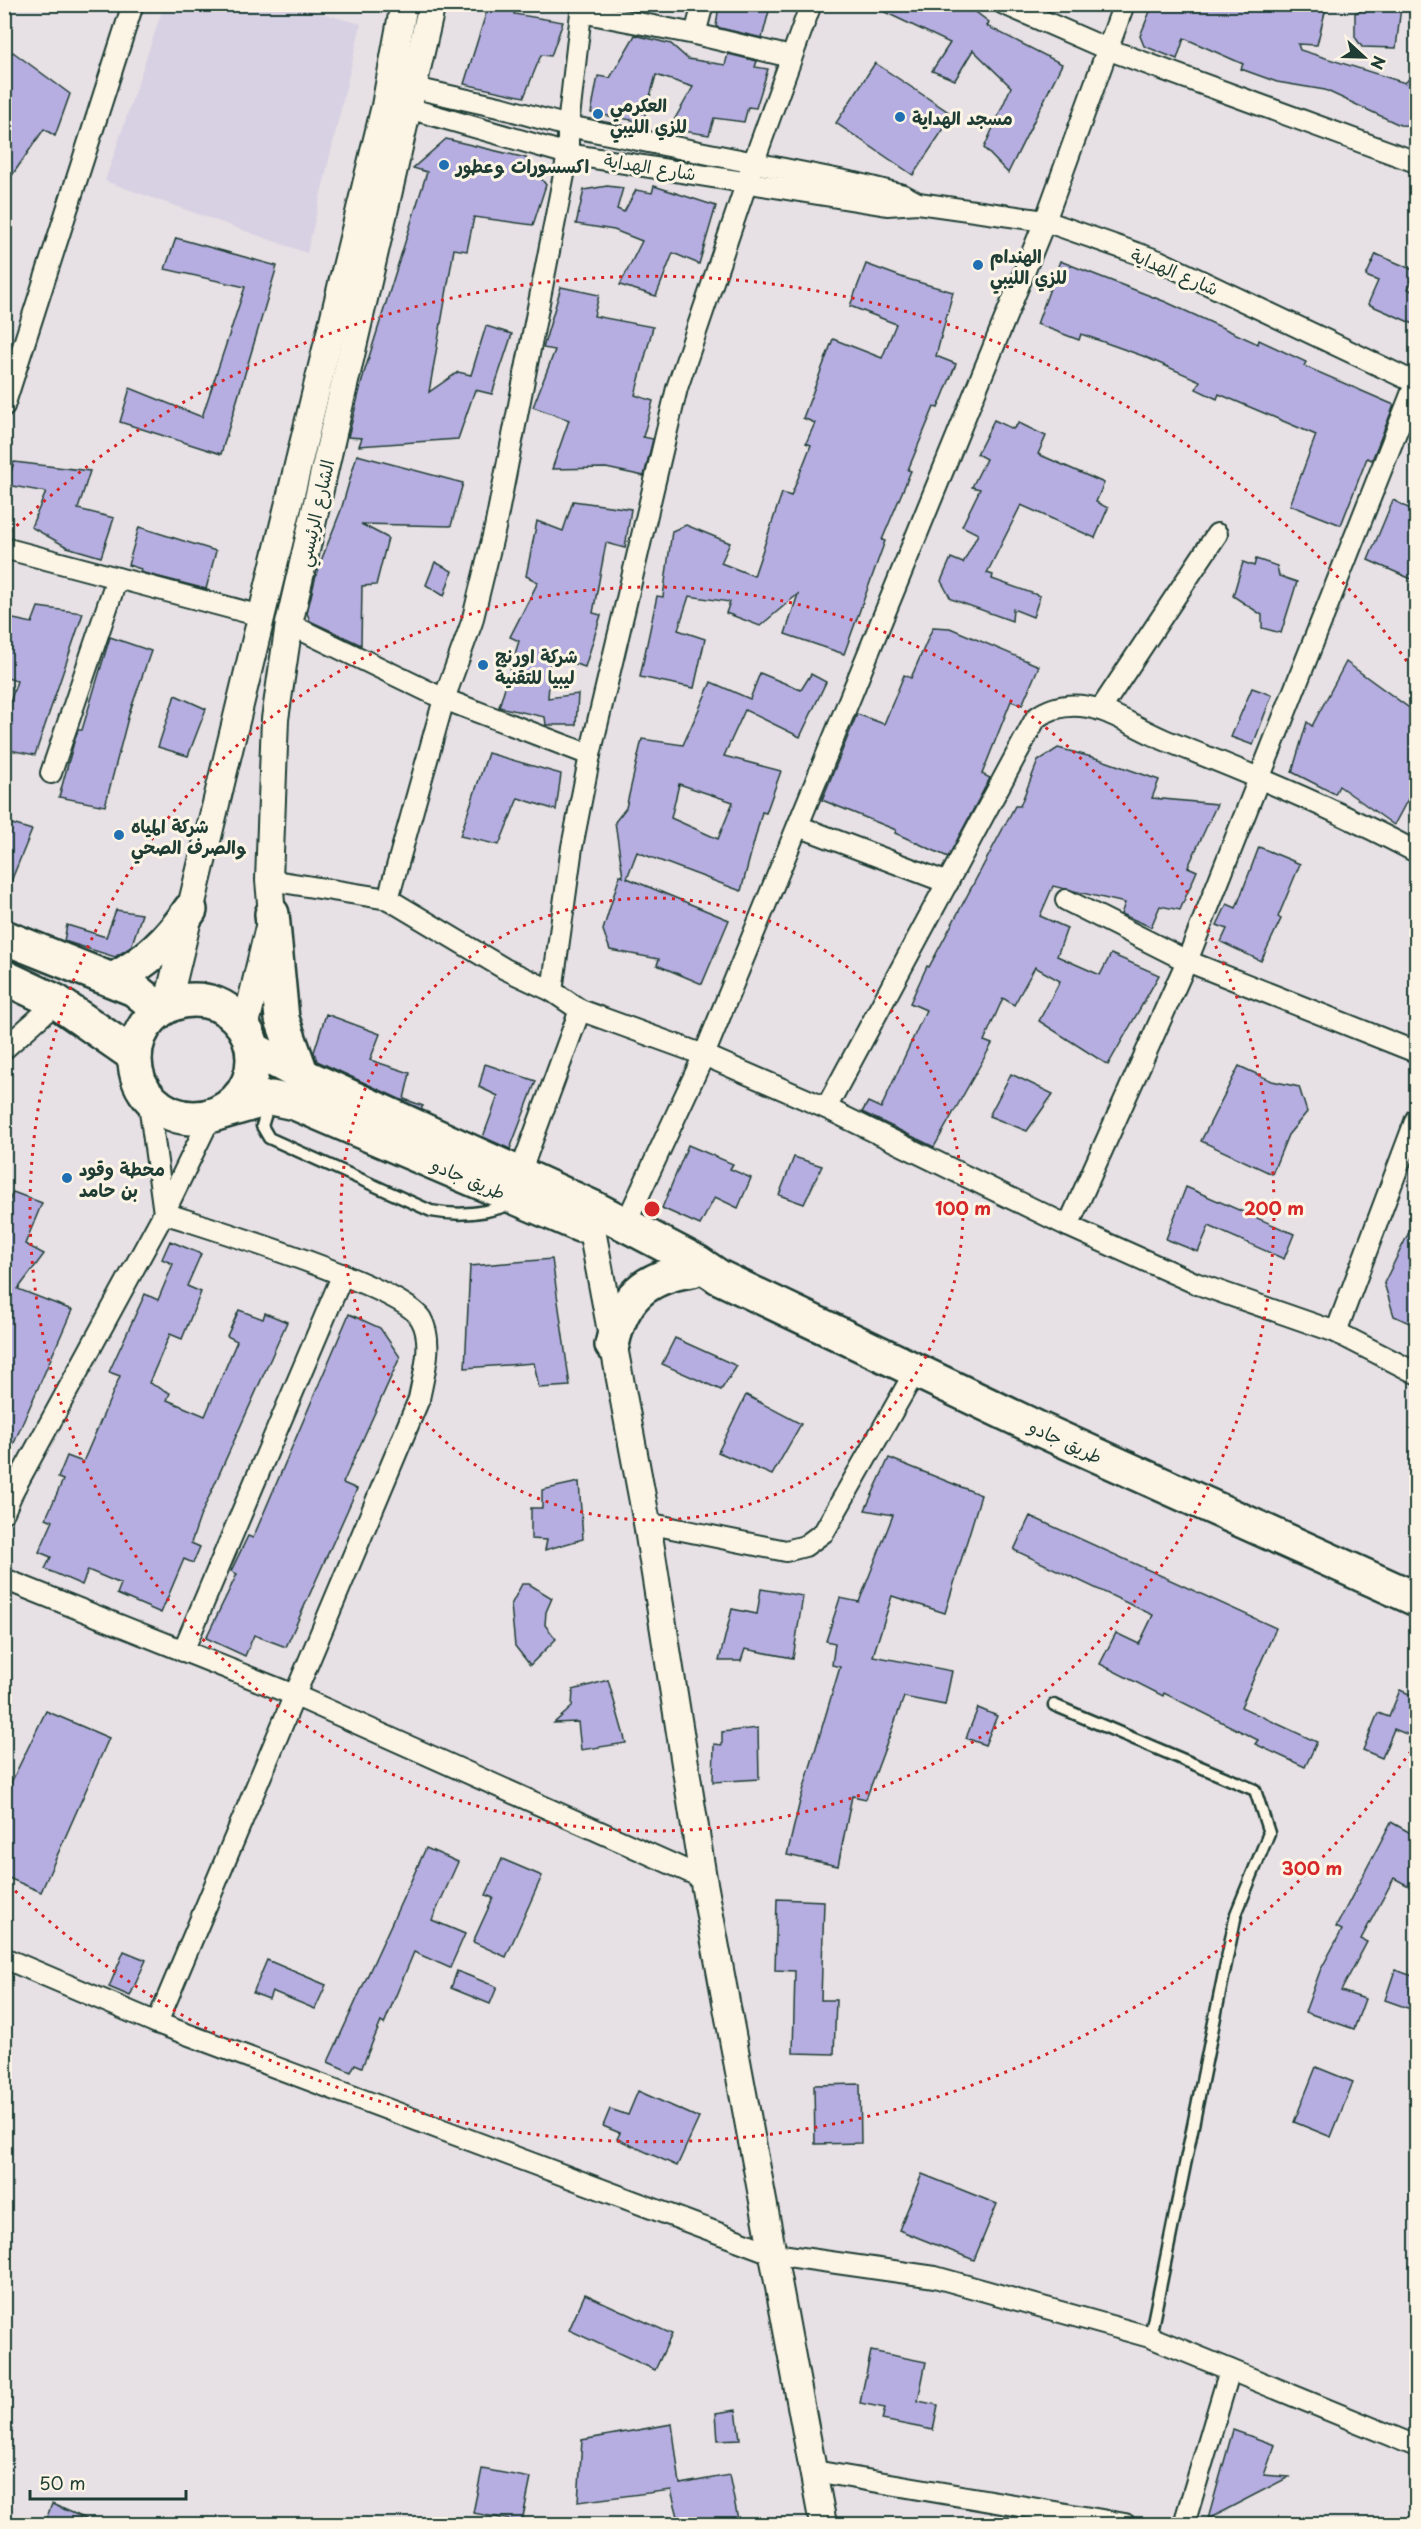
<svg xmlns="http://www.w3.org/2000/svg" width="1421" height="2529" font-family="'Playpen Sans','Playpen Sans Arabic',sans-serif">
<rect width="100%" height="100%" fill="#e7e0e4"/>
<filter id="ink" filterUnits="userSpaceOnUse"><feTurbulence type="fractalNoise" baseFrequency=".0167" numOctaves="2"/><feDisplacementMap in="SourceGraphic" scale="12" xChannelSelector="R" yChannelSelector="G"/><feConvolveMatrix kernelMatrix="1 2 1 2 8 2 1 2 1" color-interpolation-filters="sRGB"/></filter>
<g filter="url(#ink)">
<path fill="#d8d1e3" d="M164,5H290L361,24L307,253L105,181Z"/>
<g fill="#b6aee0" stroke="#1f3d34" stroke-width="1.5" fill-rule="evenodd">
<path d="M489,4H517L514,14L563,22L551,56L541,55L524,97L464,84Z"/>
<path d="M719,4H747L769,11L762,38L716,27Z"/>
<path d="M868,4H965L989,22L987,26L1062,64L1008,173L984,148L1011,87L973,50L955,80L932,71L950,43Z"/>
<path d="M1153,4H1327L1317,45L1298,44L1300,50L1405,83L1416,72V126L1400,125L1325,90L1277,82L1241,69L1243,64L1184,38L1177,59L1144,46L1140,36Z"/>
<path d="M1401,7L1396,48L1362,47L1355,37V13L1367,8Z"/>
<path d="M635,35L671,44L688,59L725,65L728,54L757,61L755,67L768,69L756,108L748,107L744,122L714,118L709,135L669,129L693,87L656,75L643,122L591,113L598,76L610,78Z"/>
<path d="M13,52L70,94L55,136L44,129L4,187V60Z"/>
<path d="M875,63L953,115L913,175L836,123Z"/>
<path d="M446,139L526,158L546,185L533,225L474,217L467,251L454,249L429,392L458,372L471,375L486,326L512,334L492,394L475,390L458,439L359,446L362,438L348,437L364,373L427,172L413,168Z"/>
<path d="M607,186L623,188L617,209L624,212L636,190L652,193L654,186L716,206L699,264L673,253L656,296L620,285L642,241L614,230L576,224L584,190Z"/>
<path d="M176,238L277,266L221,454L120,422L130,388L202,417L245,287L165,269Z"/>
<path d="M1376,254L1416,271L1408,289L1416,293V325L1368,304L1378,281L1366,276Z"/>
<path d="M1060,261L1166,302L1258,344L1259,340L1306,362L1304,366L1394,405L1372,460L1367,458L1341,525L1290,505L1316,435L1219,394L1217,399L1196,389L1200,381L1143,356L1081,334L1079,340L1037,324Z"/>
<path d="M866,264L904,278L953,292L936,356L956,364L938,408L934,407L908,470L911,471L882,540L885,541L844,654L785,634L798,594L760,626L726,613L730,602L689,596L678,630L705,639L694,688L640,677L657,596L663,597L672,531L686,525L730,543L721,563L754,576L782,493L791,496L811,445L806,443L815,423L803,418L833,339L882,358L896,324L850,306Z"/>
<path d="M561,287L599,295L594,316L653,327L635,395L653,401L643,437L653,439L644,476L606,468L552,469L569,420L533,407L555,350L543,348Z"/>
<path d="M994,420L1013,429L1019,423L1046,436L1038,454L1104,483L1096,502L1108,508L1095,538L1021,505L987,573L993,575L992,579L1040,596L1033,617L1013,609L1012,621L951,599L941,581L951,558L963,563L978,534L962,526L980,489L972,487L986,459L977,454Z"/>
<path d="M357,455L463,483L451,526L361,524L388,538L376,585L362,586L361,645L310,621L307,613L317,571L341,510Z"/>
<path d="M14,462L90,471L78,509L114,518L101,557L67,547L31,527L46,492L7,485Z"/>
<path d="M1393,500L1416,512V581L1368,560Z"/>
<path d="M573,501L631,509L625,548L606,543L593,613L601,615L585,667L551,656L548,698L578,694L576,725H546L545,717L499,707L519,641L510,637L538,582L526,576L537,521L563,531Z"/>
<path d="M139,527L216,551L206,589L140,572L141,569L128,565Z"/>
<path d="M1256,559L1277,566L1279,576L1297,582L1281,633L1262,628V615L1233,596L1243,562L1254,566Z"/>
<path d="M435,562L452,571L444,596L426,585Z"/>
<path d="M38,607L83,613L35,755L4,749V721L17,681L4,677V617L32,623Z"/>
<path d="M933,627L950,628L1039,666L1022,705L1011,701L982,774L990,778L948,857L895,833L896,830L822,800L857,714L884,724L904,675L911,678Z"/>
<path d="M110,637L151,651L129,714L105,806L59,797L74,742L78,730H82Z"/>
<path d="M1346,662L1416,713V784L1394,825L1339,786L1335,794L1292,772L1307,722L1312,726Z"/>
<path d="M760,673L801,690L811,674L826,682L800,737L745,710L724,756L781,771L766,813L762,812L741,891L637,852L627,878L729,920L702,984L657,965L659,959L610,950L603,930L620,875L623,877L615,822L626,808L642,739L683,745L711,682L750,699ZM679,784L733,802L718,839L671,818Z"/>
<path d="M1252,688L1272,695L1253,745L1231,737Z"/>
<path d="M175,695L206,709L188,756L158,747Z"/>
<path d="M1058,748L1099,759L1159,780L1152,798L1217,804L1188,867L1197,871L1180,910L1160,906L1151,927L1121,914L1125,903L1053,886L1040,916L1067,928L1057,956L1100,975L1111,954L1159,975L1108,1065L1039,1021L1060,981L1035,967L1014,1005L1003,998L984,1041L992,1044L934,1147L862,1112L868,1102L881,1108L926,1010L910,1003L927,966L929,967L1015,806H1020L1038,761Z"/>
<path d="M488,753L561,774L556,810L518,798L499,845L460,836Z"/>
<path d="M9,823L32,830L5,896L4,838Z"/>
<path d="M1259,847L1300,864L1278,917L1281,919L1261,961L1221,942L1227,929L1217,925L1227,904L1236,908Z"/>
<path d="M116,910L142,914L131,947L115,957L64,941L67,925L106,937Z"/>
<path d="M326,1014L380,1034L370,1060L410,1073L404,1099L423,1106L421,1109L317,1061L314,1052Z"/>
<path d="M485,1064L536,1081L510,1149L483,1137L498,1096L479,1087Z"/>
<path d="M1239,1066L1272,1081L1299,1087L1307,1112L1288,1135L1272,1174L1201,1141Z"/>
<path d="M1011,1074L1053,1094L1027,1131L989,1116Z"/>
<path d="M688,1145L733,1164L730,1169L751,1178L738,1208L715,1197L700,1225L662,1208Z"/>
<path d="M794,1157L822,1166L804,1204L779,1195Z"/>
<path d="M1186,1187L1294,1234L1284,1259L1209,1226L1198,1252L1166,1239Z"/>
<path d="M13,1192L42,1203L25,1244L44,1254L18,1289L72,1310L4,1466V1213Z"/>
<path d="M1416,1218V1326L1394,1316L1384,1283Z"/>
<path d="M170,1241L201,1254L187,1286L201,1292L182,1339L170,1334L149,1383L170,1393L167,1400L205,1416L237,1341L227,1336L239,1310L263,1319L265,1313L287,1322L200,1517L191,1543L200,1547L193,1563L184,1559L161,1613L117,1594L121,1584L88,1570L82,1585L45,1569L51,1557L39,1552L53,1521L46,1518L63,1480L58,1478L67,1456L83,1462L120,1376L109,1372L145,1294L158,1300L173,1264L162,1259Z"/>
<path d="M552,1259L570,1386L539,1388L534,1363L465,1368L470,1266Z"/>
<path d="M349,1314L380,1328L400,1357L343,1483L357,1489L286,1647L254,1635L245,1656L206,1638L237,1574L231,1571L248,1536L253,1538Z"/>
<path d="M675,1338L737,1366L721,1390L662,1364Z"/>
<path d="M746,1395L801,1424L772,1475L718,1452Z"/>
<path d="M889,1458L981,1495L945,1613L892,1596L873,1656L952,1671L945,1705L904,1697L866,1799L852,1796L838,1866L787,1855L800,1801L840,1667L832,1665L835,1643L826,1641L840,1598L859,1602L893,1515L865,1510Z"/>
<path d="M579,1482L583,1539L545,1550L547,1540L531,1539V1508H542V1490Z"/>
<path d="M1030,1516L1276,1628L1241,1707L1317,1742L1305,1767L1255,1744L1258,1740L1164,1693L1163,1696L1100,1664L1116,1633L1139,1644L1153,1615L1014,1550Z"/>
<path d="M522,1584H529L552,1598L546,1612L545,1625L556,1639L530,1665L515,1646L511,1605Z"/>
<path d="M761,1589L803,1596L793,1658L745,1649L741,1661H719L732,1609L757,1614Z"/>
<path d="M608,1680L626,1743L581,1750L578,1722L554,1723L572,1707L573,1690Z"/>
<path d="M1400,1690L1416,1697V1738L1394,1729L1382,1758L1363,1750L1378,1713L1389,1717Z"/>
<path d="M978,1708L997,1716L985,1745L966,1738Z"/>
<path d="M46,1711L109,1738L41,1892L4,1876V1797Z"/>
<path d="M758,1728L759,1779L713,1782L714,1744L722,1745V1732Z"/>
<path d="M1391,1822L1416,1836V1890L1394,1878L1361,1939L1367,1942L1341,1991L1365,1999L1354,2029L1305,2012L1320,1971L1342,1930L1336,1927Z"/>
<path d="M426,1848L458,1862L432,1920L465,1934L450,1968L414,1952L384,2024L381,2022L362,2067L355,2064L351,2072L328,2062Z"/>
<path d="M502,1859L542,1876L506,1957L473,1942L493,1898L486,1895Z"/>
<path d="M777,1899L824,1901L821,2000H836L834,2054L793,2053L795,1971L775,1970Z"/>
<path d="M124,1951L146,1960L130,1996L109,1987Z"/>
<path d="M267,1960L326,1985L315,2009L272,1991L269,1999L253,1993Z"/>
<path d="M1395,1970L1416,1977V2011L1385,2000Z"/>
<path d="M457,1971L497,1987L490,2004L451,1988Z"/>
<path d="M1316,2067L1353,2082L1331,2137L1294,2122Z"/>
<path d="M860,2084L861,2143L815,2144L814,2085Z"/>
<path d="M638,2091L699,2118L677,2166L617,2139L620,2133L603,2126L610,2109L628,2115Z"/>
<path d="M922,2174L997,2204L974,2260L899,2230Z"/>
<path d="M585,2294L672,2334L655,2370L569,2330Z"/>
<path d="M871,2351L926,2362L918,2401L938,2405L933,2430L882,2420L885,2408L860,2403Z"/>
<path d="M736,2410L740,2439L718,2440L716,2413Z"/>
<path d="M672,2424L680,2484L729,2475L739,2524H680L671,2490L578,2502L582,2440Z"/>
<path d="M1233,2430L1275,2445L1264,2475L1289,2477L1208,2519Z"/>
<path d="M482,2469L531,2478L522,2522L473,2513Z"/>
<path d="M52,2504L98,2524H44Z"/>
</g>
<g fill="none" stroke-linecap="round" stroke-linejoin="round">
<defs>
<g id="service">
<path d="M269,1104L262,1126L269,1138L431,1211C458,1216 485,1214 511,1204"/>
<path d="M1054,1705L1255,1790L1269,1833L1236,1914L1150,2337"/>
</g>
<g id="minor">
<path d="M811,4L754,161L677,388L590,755L572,847L552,991L580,1010L704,1055L826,1108L1068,1226L1195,1283L1336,1332L1416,1373"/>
<path d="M1004,4L1107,49L1416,162"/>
<path d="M581,12L695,34L791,57"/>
<path d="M695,34L703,4"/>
<path d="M401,85L503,108L568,126L855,183L903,195L916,202"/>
<path d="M394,107L408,108L568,154L887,205L918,203L1045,221L1159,261L1416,383"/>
<path d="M4,406L133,4"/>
<path d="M4,548L261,616"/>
<path d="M289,624L444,699L590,755"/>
<path d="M1100,710L1217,534"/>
<path d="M51,773L117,578"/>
<path d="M798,826L948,883"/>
<path d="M269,880L388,899"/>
<path d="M1066,900L1187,961L1416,1052"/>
<path d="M552,991L505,969L388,899L444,699L472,622L495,528L568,154V126L582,4"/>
<path d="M4,1049L57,1002"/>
<path d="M148,1096L164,1213"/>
<path d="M826,1108L1036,718C1055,704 1078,703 1101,710C1123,718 1145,732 1167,741C1252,774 1336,809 1416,852"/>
<path d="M520,1173L580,1010"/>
<path d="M625,1225L704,1055L1045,221L1124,4"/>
<path d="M1068,1226L1187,961L1416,382"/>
<path d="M1336,1332L1416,1119"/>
<path d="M4,1512L14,1489L164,1213L211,1116"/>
<path d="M647,1523L786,1551L805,1546L824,1532L916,1370"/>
<path d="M4,1579L294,1695L703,1878"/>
<path d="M183,1651L343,1274"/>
<path d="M4,1958L157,2023L774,2254L935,2277L1150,2337L1416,2446"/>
<path d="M157,2023L419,1399C424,1373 434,1342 421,1319C402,1286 209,1228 164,1213"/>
<path d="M814,2471L1125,2524"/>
<path d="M1184,2524L1230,2370"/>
</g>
<g id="tertiary">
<path d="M167,1006L385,106L404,4"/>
<path d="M245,1028L272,914L269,880L275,719L289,624L432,4"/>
<path d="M594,1208L592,1230L647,1523L703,1878L823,2524"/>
</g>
<g id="trunk">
<path d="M272,914L282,1019L302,1075"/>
<path d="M4,937L134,989L160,1010"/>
<path d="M4,977L57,1002L135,1056"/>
<path d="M113,980C146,962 169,942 190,910"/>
<circle cx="194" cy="1059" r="59"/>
<path d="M253,1049L302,1075L594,1208L697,1262L719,1277L1041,1430L1416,1599"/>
<path d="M219,1113L271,1098L295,1103L580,1225"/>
<path d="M612,1345C622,1298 644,1277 692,1270"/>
</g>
</defs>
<use href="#service" stroke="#1f3d34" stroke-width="15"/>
<use href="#minor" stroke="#1f3d34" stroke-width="24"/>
<use href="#tertiary" stroke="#1f3d34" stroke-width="30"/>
<use href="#trunk" stroke="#1f3d34" stroke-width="38"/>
<use href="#service" stroke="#fcf5e5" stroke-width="10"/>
<use href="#minor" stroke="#fcf5e5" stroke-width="20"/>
<use href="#tertiary" stroke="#fcf5e5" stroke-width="26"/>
<use href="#trunk" stroke="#fcf5e5" stroke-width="33"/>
</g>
</g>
<g fill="none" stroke="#d62828" stroke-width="3" stroke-dasharray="3 6">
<circle cx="652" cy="1209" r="311"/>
<circle cx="652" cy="1209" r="622"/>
<path d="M1416 1744A933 933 0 0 1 10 1886M10 532A933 933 0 0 1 1416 674"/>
</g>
<g fill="#1f6fb2" stroke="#fcf5e5" stroke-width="2">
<circle cx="598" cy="114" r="6"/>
<circle cx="900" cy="117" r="6"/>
<circle cx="444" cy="165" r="6"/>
<circle cx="978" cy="265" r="6"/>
<circle cx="483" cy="665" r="6"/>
<circle cx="119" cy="835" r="6"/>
<circle cx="67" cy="1178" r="6"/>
</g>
<g text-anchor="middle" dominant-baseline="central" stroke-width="6" stroke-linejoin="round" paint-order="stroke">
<g font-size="18" font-weight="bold" fill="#1f3d34" stroke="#fcf5e5" text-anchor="start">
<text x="610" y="104">العكرمي<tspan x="610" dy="21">للزي الليبي</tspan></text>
<text x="912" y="117">مسجد الهداية</text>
<text x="456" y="165">اكسسورات وعطور</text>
<text x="990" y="255">الهندام<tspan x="990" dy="21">للزي الليبي</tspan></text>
<text x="495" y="655">شركة اورنج<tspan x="495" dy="21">ليبيا للتقنية</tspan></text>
<text x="131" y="825">شركة المياه<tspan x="131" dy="21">والصرف الصحي</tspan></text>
<text x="79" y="1168">محطة وقود<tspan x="79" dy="21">بن حامد</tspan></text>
</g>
<g font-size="18" fill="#1f3d34" stroke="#fcf5e5">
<text transform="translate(650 166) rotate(9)">شارع الهداية</text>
<text transform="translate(1175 271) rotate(23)">شارع الهداية</text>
<text transform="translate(315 513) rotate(-77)">الشارع الرئيسي</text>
<text transform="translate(469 1178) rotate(23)">طريق جادو</text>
<text transform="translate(1066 1441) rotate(25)">طريق جادو</text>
</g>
</g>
<circle cx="652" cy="1209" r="9" fill="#d62828" stroke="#fcf5e5" stroke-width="3"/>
<g font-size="18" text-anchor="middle" font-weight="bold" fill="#d62828" stroke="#fcf5e5" stroke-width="6" stroke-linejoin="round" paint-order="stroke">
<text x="963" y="1215">100 m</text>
<text x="1274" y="1215">200 m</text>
<text x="1312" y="1875">300 m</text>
</g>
<rect width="1421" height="2529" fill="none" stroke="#fcf5e5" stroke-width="24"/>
<rect x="12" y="12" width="1397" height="2505" fill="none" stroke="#1f3d34" stroke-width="2" filter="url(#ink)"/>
<g transform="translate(1364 57) rotate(112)" stroke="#fcf5e5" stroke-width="4.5" paint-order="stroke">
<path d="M0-4.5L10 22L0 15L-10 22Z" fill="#1f3d34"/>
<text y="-9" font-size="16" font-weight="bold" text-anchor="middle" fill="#1f3d34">N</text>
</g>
<path d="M30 2490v9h156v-9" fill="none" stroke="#1f3d34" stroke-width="3"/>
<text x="39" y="2490" font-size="18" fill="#1f3d34" stroke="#fcf5e5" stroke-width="4.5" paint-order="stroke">50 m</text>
</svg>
